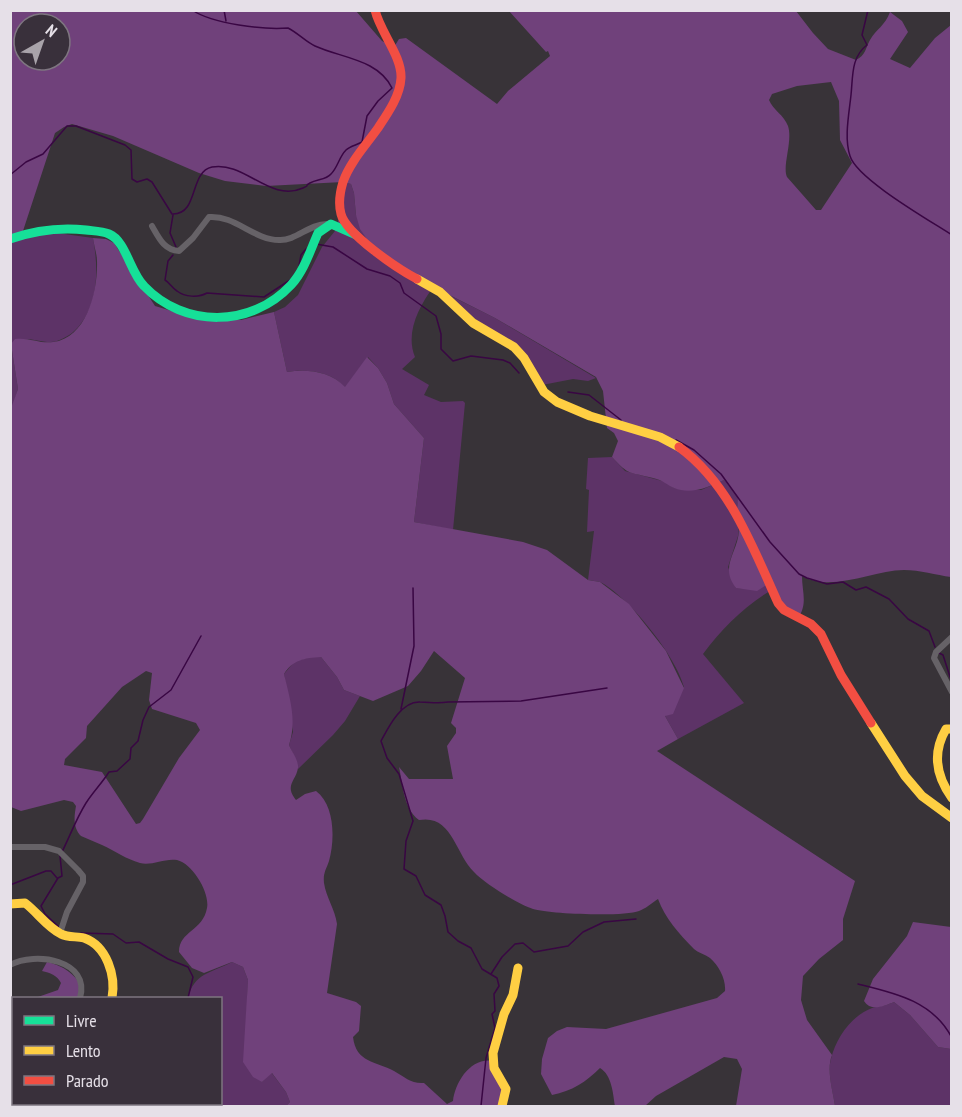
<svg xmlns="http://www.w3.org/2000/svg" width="962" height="1117" font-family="'PT Sans Narrow',sans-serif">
<rect width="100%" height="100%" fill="#383338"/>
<g fill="#5d3367">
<path d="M343,182L351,184L354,193L356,215L433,287C419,307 405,333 415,357L402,369L429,385L424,395L441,402L463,401L465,403L453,530L414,522L424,438L394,404L387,383L378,368L368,357L345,388C332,371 306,369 287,372L274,312L285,307L298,295L322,247L335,231L338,222V199Z"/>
<path d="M50,232L93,238C99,270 99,310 72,333C67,337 57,342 51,342C33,342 27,334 11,344L18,389L11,411V239Z"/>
<path d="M439,290L495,318L596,378L588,381L573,379L542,385L526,360Z"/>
<path d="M612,457L625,471L666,482L674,488L701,490L724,480L739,497L736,512L739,527L738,536L728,567L736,588L753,589L768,584L773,589C746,605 722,628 703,654L744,703L678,739L665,716L684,687C676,656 630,599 602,583C598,581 593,581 588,580L594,531L587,532L589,490L586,489L588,458Z"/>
<path d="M311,657H321L337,677L344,690L360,696L345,721L333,735L298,769V765L289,745L293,732L284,674L295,661Z"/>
<path d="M232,962L243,967L248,980L246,1035L262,1082L271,1072L286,1092L290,1102L286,1106H219L205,1104H220V998H188C194,973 211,973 232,962Z"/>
<path d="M894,1002L910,1015L938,1047L951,1049V1106H835C833,1092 827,1073 831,1059C836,1038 851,1016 872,1008C879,1006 886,1006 894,1002Z"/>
<path d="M10,1052H13L14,1104H59L62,1106H11Z"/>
</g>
<g fill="#70417b" fill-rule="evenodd">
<path d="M11,11H356L382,41L394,47L399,39L406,38L497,104L508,91L550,56L548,51L546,52L509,11H796L813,33L828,49L856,60C866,55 865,49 870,40C876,29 885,26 890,12L902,21L908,32L890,59L910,68L935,38L951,25V577C936,575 920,570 904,570C872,570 833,593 802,576C802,592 808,604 798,618L789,614L768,584L757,591L736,588C719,566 738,553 739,530C739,523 736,517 737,511C737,506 738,501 738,497L724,480C709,487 691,495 674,488C667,485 663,480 653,478C630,472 629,476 612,457L618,441L614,433L607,428L603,391L596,377L495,318L402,271L367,239L360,229L356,215L354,193L351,184L343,182L266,186L225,181L199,173L113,136L72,124L64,127L55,133L22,234L11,239ZM24,24H60V60H24ZM831,82L839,101L840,140L852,163L821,210H816L787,177C782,166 793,141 788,126C784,115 773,110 769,100L772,94L797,86Z"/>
<path d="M93,238L106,239L114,243L155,306L192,317L241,320L274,312L287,372C307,369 330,371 345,387L367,357L378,368L387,383L394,404L424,438L414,522L523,542L547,550L588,580L600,582L629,604L666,651L684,688L673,714L665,716L678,739L657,751L855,881L843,919V940L819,959L803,976L801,1000L807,1020L832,1055C826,1070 833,1091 835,1106H736L742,1069L737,1059L724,1057L656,1096L645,1106H615C613,1094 612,1075 600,1068C586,1082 572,1091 552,1095L541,1074L542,1059L548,1038L557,1031L567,1027L606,1029L717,998L725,991C726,979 719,966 710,958C705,954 698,953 694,949C679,934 665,918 658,899C652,903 645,909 639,911C624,917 549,914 533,909C518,904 485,884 474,872C455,853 452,814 419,820C403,808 403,785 399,767L409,779H453L447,746L456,733V728L451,723L465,678L434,651L421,671L408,686L373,701L344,690L337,677L321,657C304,658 293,660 284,674C290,699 297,721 289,745C292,752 299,761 298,768C296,781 284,785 296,800L305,794L316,791C335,805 335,840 329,861C326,870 323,873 324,883C326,897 335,909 337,924L327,993L356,1002L361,1006L359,1031L353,1037C356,1063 376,1061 394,1071C405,1077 411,1084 424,1083L447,1104L453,1101C455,1082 471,1057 493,1061L509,1087L505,1106H286L290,1102L286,1092L272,1073L262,1082L253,1077L243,1062L248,980L243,967L232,962L204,973L192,968L179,952C179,931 203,931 207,908C210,893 193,864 177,860C164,858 152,866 140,863C126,859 115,851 102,845C95,842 88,839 81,836C73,828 74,817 76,806L73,802L64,800L21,811L11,807L10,411L18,389L11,344L15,339C28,337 41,344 53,342C87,338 98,290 97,261C97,254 94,246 93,238ZM146,671L152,673L149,700L152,709L196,723L200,730L179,758L143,819L140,823L136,824L102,772L64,765L65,759L86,738L87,726L122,687Z"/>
<path d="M913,922L951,927V1049L938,1047L910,1015L894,1002C884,1006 871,1012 864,1001L873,979L907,936Z"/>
<path d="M47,962C66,966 83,979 83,998H35L58,990L61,983C57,975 50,973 42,971Z"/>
</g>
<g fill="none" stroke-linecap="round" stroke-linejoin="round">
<g stroke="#390643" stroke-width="1.5">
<path d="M224,10L226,21"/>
<path d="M868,10L862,35L867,45C851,57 853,76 851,95C849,114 844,138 850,156C857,179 929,220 952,235"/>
<path d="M10,175L26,162L43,154L67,126H76L125,145L131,150L132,179L137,182L147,179L152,182L172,214"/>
<path d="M173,214C199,214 189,172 212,167C245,161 270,203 303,188C311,185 303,187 310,183C317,179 326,180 331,174C338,167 339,157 346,150C350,146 357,145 362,142L367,116L378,101L392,88C378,59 341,58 315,46C306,42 298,33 288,28C264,30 213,24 192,10"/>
<path d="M173,215L170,233L176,247"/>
<path d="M316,244L333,247L367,269L390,276L400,283L404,293L436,316L441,334V349L453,361L471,356L503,360L510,363L519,373"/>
<path d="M173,255L168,261L165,280C170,283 172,288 177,291C185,297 198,298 207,293L264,297L290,280"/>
<path d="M299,266L301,255L306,249"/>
<path d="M568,392L589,395L621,420"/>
<path d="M676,440L694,450L721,474L770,542L799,574L807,578L827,584L843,582L856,590L866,587L889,599L908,619L929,631L935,647"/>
<path d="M939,653L943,655L952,683"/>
<path d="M401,709L414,646L413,588"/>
<path d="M62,852C70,836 76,819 86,803C93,792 102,783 109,772L117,771L130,759L131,748L138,741L143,720L149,707L171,690L201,636"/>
<path d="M60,856L62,876L58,878L41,906L45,914L60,928"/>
<path d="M10,885L46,871H51L57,878"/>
<path d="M81,933L113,934L126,943L139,942L168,959L188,967L193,977L188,998"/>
<path d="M491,974L502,957L515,944L523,943L534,952L568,946L583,932L604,922L636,919"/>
<path d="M858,984C895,993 933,1001 952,1038"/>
<path d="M83,1104L87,1106"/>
<path d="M481,1106L486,1058L495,1028L492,1014L495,1011L494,994L499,986L497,978L482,969L471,948L458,941L448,932L445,916L441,905L425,895L416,876L404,869L406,841L413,821L399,774L387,758L381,741C388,728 401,701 420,702C430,702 437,704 448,702L521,701L607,688"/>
</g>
<g stroke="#666267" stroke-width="6">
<path d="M152,226C159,238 164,250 179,251L193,238L209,217C235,215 254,240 279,240C296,241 309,224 327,224"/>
<path d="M952,637L936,652L934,658L952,692"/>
<path d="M10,847H45L59,851L78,870L83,876V882L67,912L60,933"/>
<path d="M10,965C35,951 91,960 80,998"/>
<path d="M66,1104L68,1106"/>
</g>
<path stroke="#16e098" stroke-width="9" d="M10,239C36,230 59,227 86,230C94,231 102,231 109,234C126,241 130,272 144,286C184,328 251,328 291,285C304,271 310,251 318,233L331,224L356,235"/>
<g stroke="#ffcf43" stroke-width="9">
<path d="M417,279L440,292L473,323L514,347L524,358L544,392L557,402L590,416L660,437L679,447"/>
<path d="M871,723L905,776L922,796L952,818"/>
<path d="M952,729H946C932,753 936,776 952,798"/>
<path d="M10,904L25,903C37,912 47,927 61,934C68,938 77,936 84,938C107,946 116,976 112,998"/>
<path d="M502,1106L506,1089L494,1068L493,1053L504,1014L513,995L518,968"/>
</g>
<g stroke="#f24e42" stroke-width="9">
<path d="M375,10C380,32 402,56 401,78C400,96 388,113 378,128C366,145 350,162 343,182C340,192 338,203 341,214C346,234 398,269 417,279"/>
<path d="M679,447C730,484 753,548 778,603L784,610L811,624L821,634L841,675L871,723"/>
</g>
</g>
<rect width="962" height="1117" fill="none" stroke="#e6e0e8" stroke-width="24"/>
<rect x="12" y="997" width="210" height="108" fill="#39303b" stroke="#7e7680" stroke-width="1.5"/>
<rect x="24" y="1016" width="30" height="9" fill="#16e098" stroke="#7e7680" stroke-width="1.5"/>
<text x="66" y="1027" font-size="18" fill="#e6e0e8">Livre</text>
<rect x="24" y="1046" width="30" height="9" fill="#ffcf43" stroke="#7e7680" stroke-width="1.5"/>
<text x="66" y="1057" font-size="18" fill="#e6e0e8">Lento</text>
<rect x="24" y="1076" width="30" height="9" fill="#f24e42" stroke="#7e7680" stroke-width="1.5"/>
<text x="66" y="1087" font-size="18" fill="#e6e0e8">Parado</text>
<g transform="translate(42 42) rotate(40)"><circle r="28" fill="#39303b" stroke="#7e7680" stroke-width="1.5"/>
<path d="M0-4.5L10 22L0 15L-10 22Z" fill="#a9a3aa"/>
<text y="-9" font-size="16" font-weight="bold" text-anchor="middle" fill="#e6e0e8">N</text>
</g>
</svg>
